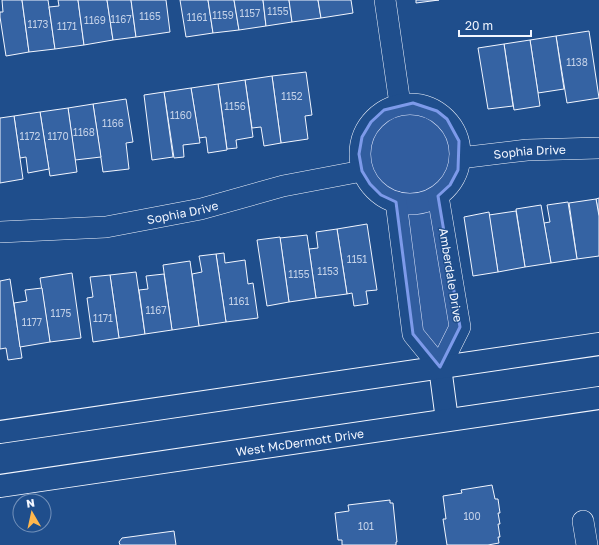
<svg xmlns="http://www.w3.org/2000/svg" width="599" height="545" font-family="'Golos Text',sans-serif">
<rect width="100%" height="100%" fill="#1f4e8c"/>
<g fill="#3563a3" stroke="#f2f6ff">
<path d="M2,0H22L29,52L6,56L0,17V12H3Z"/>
<path d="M22,0H48L55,49L29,52Z"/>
<path d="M58,0H78L84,45L55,49L49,7L59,6Z"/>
<path d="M78,0H107L113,40L84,45Z"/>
<path d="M107,0H131L136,37L113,40Z"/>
<path d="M131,0H166L170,32L136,37Z"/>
<path d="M180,0H208L213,33L186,37Z"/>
<path d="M208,0H234L239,30L213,33Z"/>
<path d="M234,0H263L266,26L239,30Z"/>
<path d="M263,0H289L292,22L266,26Z"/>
<path d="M289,0H318L321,18L292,22Z"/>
<path d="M318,0H351L353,13L321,18Z"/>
<path d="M416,0H439L416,3Z"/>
<path d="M589,31L599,98L567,103L556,36Z"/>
<path d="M556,36L564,89L538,93L530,40Z"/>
<path d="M530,40L540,106L514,110L504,44Z"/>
<path d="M504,44L513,106L488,109L478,48Z"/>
<path d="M306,72L312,115L305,116L308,139L281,143L272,76Z"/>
<path d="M272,76L281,143L264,146L261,127L252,128L245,80Z"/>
<path d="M245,80L253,137L236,140L237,148L227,149L218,84Z"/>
<path d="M218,84L227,150L208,153L206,137L199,138L191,88Z"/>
<path d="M191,88L200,143L183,145L184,157L174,158L164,92Z"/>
<path d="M164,92L173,157L152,160L144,95Z"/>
<path d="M126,99L133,142L126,143L129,169L103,172L93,104Z"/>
<path d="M93,104L101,157L75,160L68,108Z"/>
<path d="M68,108L77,172L50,176L40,112Z"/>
<path d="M40,112L49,169L28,173L26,157L20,158L14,116Z"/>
<path d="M14,116L23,179L0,183V118Z"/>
<path d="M599,198V216L596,199Z"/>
<path d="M596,199L599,216V256L577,259L569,203Z"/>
<path d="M568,202L577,259L551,263L544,223L550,222L547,205Z"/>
<path d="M541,205L551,263L525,267L516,209Z"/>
<path d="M516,211L525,267L498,272L489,215Z"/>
<path d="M489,212L498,272L473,276L464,217Z"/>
<path d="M367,224L377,290L366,291L368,304L354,306L352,293L347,294L337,229Z"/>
<path d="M337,229L347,294L316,298L309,249L318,248L316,232Z"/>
<path d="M307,235L316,298L289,302L280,238Z"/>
<path d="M280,237L289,302L267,306L257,240Z"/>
<path d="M224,253L225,263L245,260L248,284L253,283L258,318L226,322L216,254Z"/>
<path d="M216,254L226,322L199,326L192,274L202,272L199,256Z"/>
<path d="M190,261L199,326L172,330L163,265Z"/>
<path d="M136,272L145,334L119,338L110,275Z"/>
<path d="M72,273L81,338L50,342L40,278Z"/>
<path d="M164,274L172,330L145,334L139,290L148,289L146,276Z"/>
<path d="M110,275L119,338L93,342L87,298L93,297L90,277Z"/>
<path d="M10,279L22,358L8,360L6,348L0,349V281Z"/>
<path d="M42,288L50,342L20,347L14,303L27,301L25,290Z"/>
<path d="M492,485L495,499H498L500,513H498L500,524H498L500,537H498L499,543L488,545H447L443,519H446L443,496L462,493L461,490Z"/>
<path d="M390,500V503H393L397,542H396V545H342V540H338L335,513L349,511L348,505Z"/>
<path d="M174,531L176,545H120L119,542L122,538Z"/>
</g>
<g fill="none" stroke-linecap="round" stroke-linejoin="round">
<defs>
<g id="street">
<path d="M385,0L400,104"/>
<circle cx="410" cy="154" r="50"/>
<path id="s1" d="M460,158L527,150L599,148"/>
<path d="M396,202L413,334L440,367L460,327L438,196"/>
<path id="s2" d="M0,232L106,227L201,209L283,186L362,171"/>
<path d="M583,521L587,545"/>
</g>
<g id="secondary">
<path d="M440,367L447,420"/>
<path d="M0,432L599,344"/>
<path id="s3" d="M0,486L599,398"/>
</g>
</defs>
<use href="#street" stroke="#f2f6ff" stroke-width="22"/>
<use href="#secondary" stroke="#f2f6ff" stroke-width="24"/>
<use href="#street" stroke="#1f4e8c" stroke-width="21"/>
<use href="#secondary" stroke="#1f4e8c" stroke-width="22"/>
</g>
<path fill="#7d9aea" fill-opacity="0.2" stroke="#7d9aea" stroke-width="3" stroke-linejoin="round" d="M413,103L437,111L447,119L459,141L458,170L450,185L438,196L460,327L440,367L413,334L396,202L381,195L370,184L362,171L359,154L362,137L371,122L384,110Z"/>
<g text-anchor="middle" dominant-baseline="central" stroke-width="3" stroke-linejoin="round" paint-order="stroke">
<g font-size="10" fill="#c3d1e8">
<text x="278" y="11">1155</text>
<text x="250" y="13">1157</text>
<text x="223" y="15">1159</text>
<text x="150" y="16">1165</text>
<text x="197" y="17">1161</text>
<text x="121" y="19">1167</text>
<text x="95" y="20">1169</text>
<text x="38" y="24">1173</text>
<text x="67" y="26">1171</text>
<text x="577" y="62">1138</text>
<text x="292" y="96">1152</text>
<text x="235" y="106">1156</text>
<text x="181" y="115">1160</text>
<text x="113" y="123">1166</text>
<text x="84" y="132">1168</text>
<text x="30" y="136">1172</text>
<text x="58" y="136">1170</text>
<text x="357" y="259">1151</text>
<text x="328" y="271">1153</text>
<text x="299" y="274">1155</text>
<text x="239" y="301">1161</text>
<text x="156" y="310">1167</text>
<text x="61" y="313">1175</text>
<text x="103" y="318">1171</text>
<text x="32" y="322">1177</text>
<text x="472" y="516">100</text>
<text x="366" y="526">101</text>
</g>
<g font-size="12" fill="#f2f6ff" stroke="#1f4e8c">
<text stroke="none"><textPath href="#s1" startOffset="70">Sophia Drive</textPath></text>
<text stroke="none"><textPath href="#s2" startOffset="184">Sophia Drive</textPath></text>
<text transform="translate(451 275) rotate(81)">Amberdale Drive</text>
<text stroke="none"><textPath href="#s3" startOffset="303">West McDermott Drive</textPath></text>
</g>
</g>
<g transform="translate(32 513) rotate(351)"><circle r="19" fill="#1f4e8c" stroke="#7391ba"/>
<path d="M0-3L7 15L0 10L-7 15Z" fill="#ffb74d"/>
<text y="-6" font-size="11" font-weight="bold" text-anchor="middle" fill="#f2f6ff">N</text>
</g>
<path d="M459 30v6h72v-6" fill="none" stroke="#f2f6ff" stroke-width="2"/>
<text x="465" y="30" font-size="12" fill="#f2f6ff" stroke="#1f4e8c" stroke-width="3" paint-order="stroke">20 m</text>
</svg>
